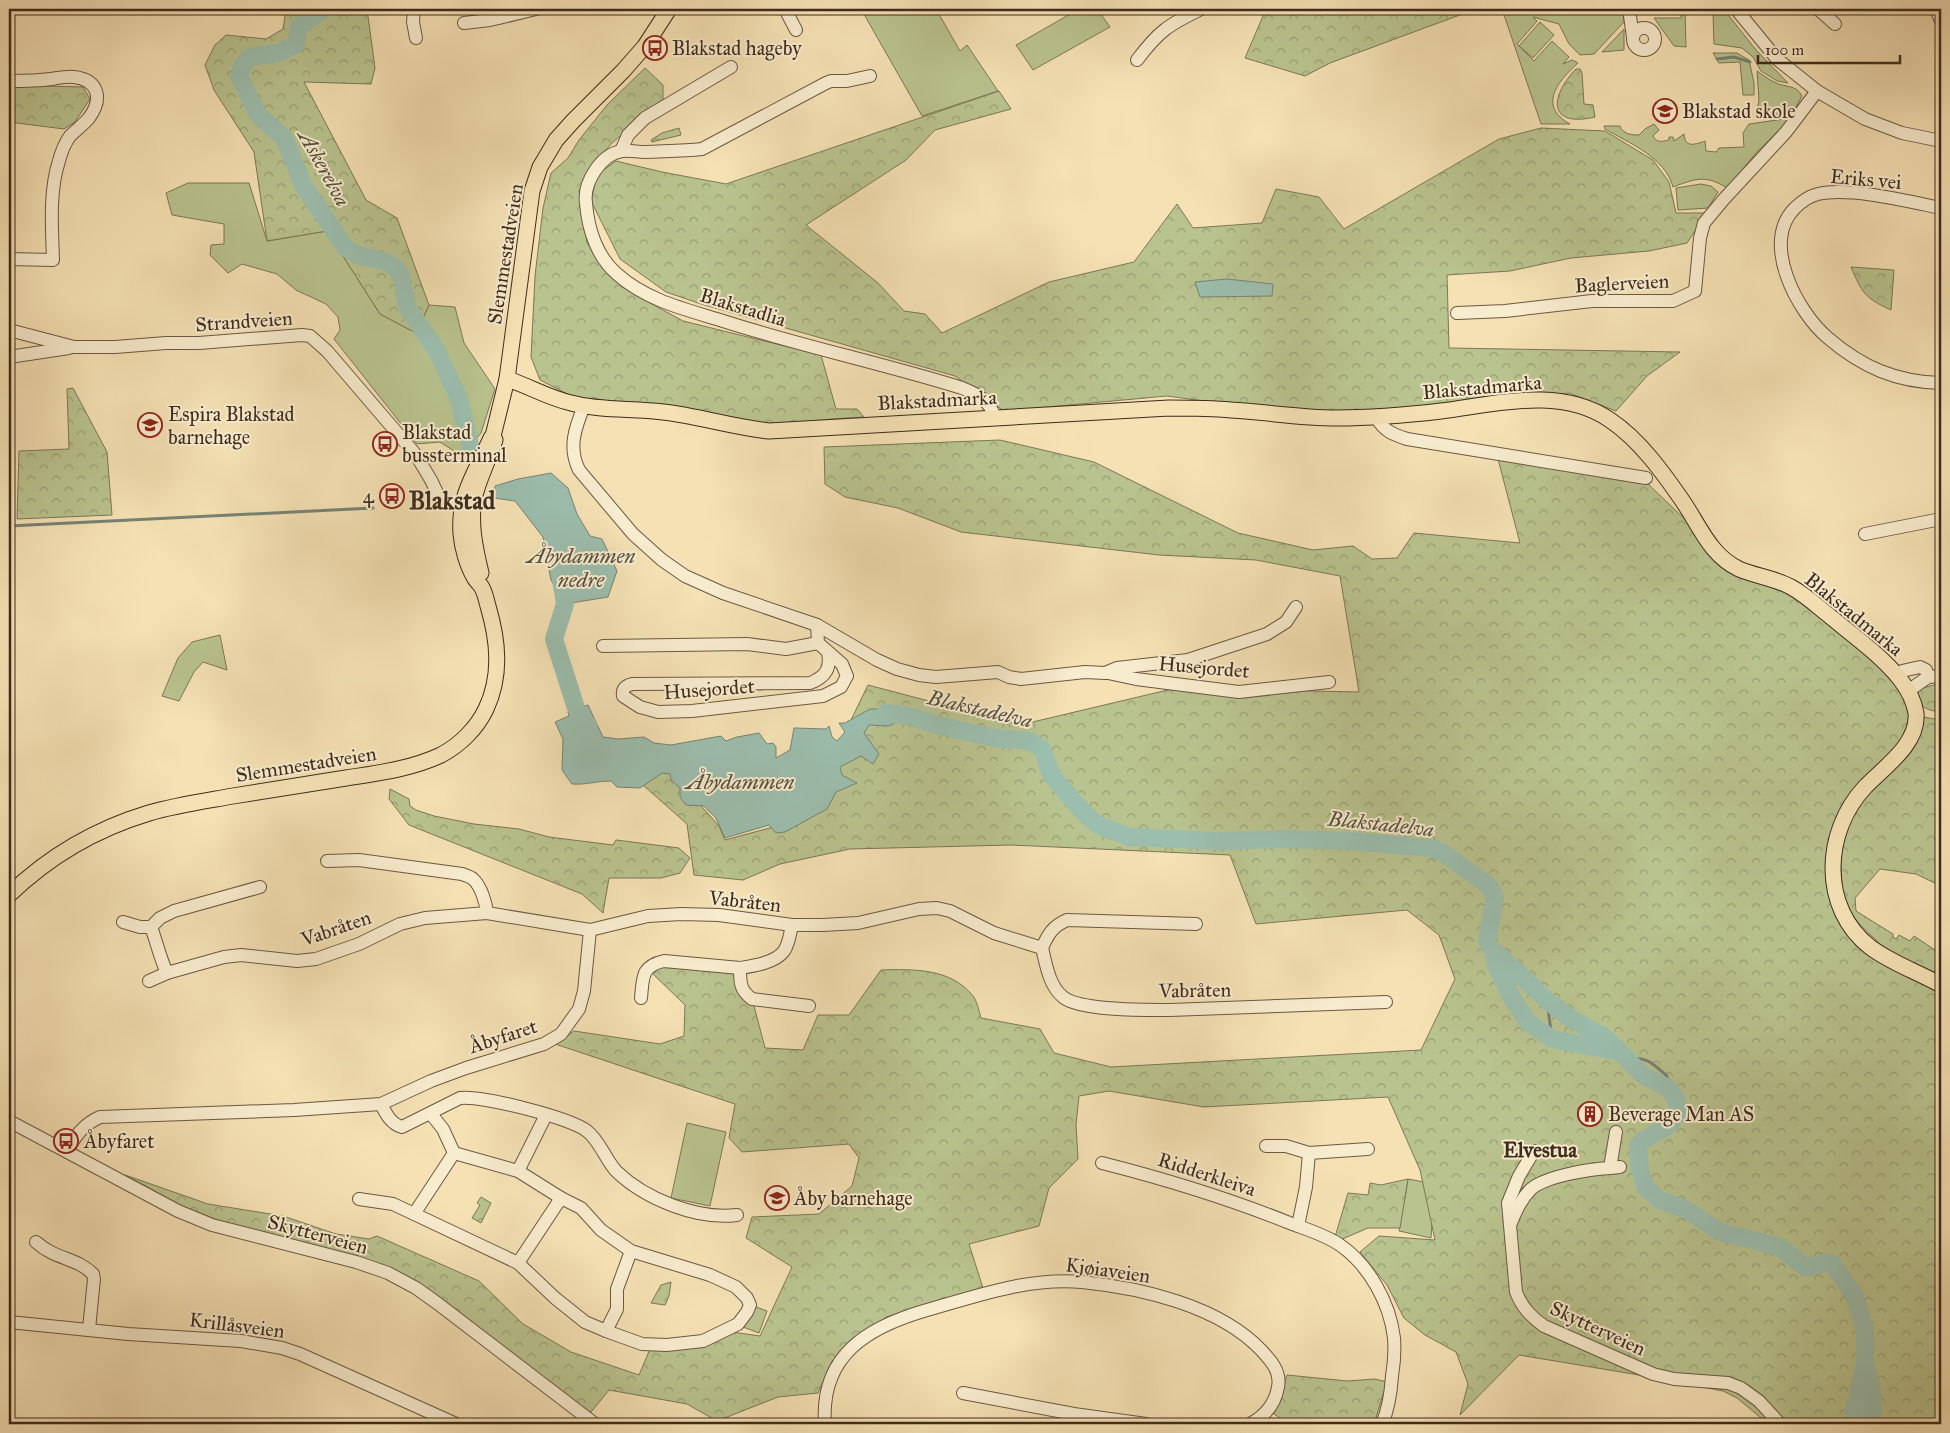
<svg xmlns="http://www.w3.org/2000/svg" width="1950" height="1433" font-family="'IM FELL Great Primer',serif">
<defs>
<pattern id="forest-crowns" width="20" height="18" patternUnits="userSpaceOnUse" patternTransform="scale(1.25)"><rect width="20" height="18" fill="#b9c38f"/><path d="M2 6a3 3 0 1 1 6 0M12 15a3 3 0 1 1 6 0" fill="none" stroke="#989f74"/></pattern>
</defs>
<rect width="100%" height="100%" fill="#f5e1b4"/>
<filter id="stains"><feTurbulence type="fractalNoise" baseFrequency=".004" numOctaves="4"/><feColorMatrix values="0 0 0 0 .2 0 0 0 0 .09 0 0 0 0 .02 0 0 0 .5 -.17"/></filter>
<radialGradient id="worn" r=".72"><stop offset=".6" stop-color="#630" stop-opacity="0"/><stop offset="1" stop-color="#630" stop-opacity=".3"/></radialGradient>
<g fill="#b9c38f" stroke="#7c7756">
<path d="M861,9H936L960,51L967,45L998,91L922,116Z"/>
<path d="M1079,9H1097L1110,27L1033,70L1016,45Z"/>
<path d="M1502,9H1624V22L1594,54L1580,55L1569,44L1559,24L1533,17L1537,21L1517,44L1534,61L1552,41L1569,57L1563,64L1572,60L1578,63C1558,81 1537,106 1570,124H1541Z"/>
<path d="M1709,9H1721L1729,16L1756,50L1788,83L1777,81L1761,71L1753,57L1742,48L1714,44L1713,15Z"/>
<path d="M1681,10H1685L1686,47L1674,46L1654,18H1681Z"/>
<path d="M1540,22L1554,35L1533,58L1519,46Z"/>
<path d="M1624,29V50L1602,52Z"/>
<path d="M1713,53H1737L1749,60L1754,83V95H1743L1740,62L1719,63Z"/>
<path d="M1757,71C1763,75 1768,79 1774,82C1785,88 1796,84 1802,96L1794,111L1761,117L1756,115L1759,100Z"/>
<path d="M1791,118L1757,152L1727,188C1705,174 1695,179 1673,187C1665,157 1629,143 1605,129L1604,126H1620C1623,134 1631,135 1639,135L1645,129L1654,124L1659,130L1653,136C1657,144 1663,141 1669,140V137H1673L1674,141L1684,134C1685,149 1696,144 1705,141L1706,151L1716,152L1719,148L1744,147L1743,133L1749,124Z"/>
<path d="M188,183H249L267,241L327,231L380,314L416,333L429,305L455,307L464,343L495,389L481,433L462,456L440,442L417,444L334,339L340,330L338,317L326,304L296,290L277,274L242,264L228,273L210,255L211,245L224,244V224L172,215L166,193Z"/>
<path d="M1701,184L1711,186L1718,192L1708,208L1678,210L1676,188Z"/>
<path d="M220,635L227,670L203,662L194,672L179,701L162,696L178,658L192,642Z"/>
<path d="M687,1123L726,1132L710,1206L671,1198Z"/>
<path d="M1408,1179L1435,1184L1431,1238L1399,1231Z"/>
<path d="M751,1305L767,1311L759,1333L743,1327Z"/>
</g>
<g fill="url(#forest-crowns)" stroke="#7c7756">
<path d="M286,9H367L375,68L371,84L304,82L366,200L397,218L429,305L416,333L380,314L327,231L267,241L254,152L214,90L205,65L215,45L226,35L266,39L283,29Z"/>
<path d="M1259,9H1476L1330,63L1305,76L1245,58L1263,16Z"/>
<path d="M645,68L663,85V99L612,143L594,163L579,191L587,243L632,293L683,321L821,355L836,409H857L864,417L832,419L780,427L573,397L540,380L531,357L535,276L543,208L551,173L568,158L579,140L607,105Z"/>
<path d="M1576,69H1580L1582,73L1584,104L1593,105L1595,117C1548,128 1549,97 1576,69Z"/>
<path d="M9,85L83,87L90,99L75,122L64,129L9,122Z"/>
<path d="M999,91L1011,109L935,130L906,160L806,225L878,283L904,311L925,314L942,333L1049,282L1134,262L1177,204L1193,228L1262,223L1276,189L1319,197L1344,229L1499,139L1541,128L1605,131L1653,160L1669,182L1676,213H1707L1687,243L1649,251L1571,258L1510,271L1447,275L1449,348L1680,352L1647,376L1616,411L1569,393L1391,414L1291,413L1167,396L1004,411L955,376L701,304L666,292L620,259L591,201L597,175L616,161L662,172L726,184Z"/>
<path d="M679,128L681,135L652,142L651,140L662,133Z"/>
<path d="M1851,267L1894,270L1891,310C1865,298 1862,293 1851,267Z"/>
<path d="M9,378L13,379L9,521Z"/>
<path d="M73,388L107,452L112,515L17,519L19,451L69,449L67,389Z"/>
<path d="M1000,440L1094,462L1238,533L1313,550L1353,546L1372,559L1397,558L1414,533L1520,543L1498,459L1645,481L1719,552L1809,600L1894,671L1916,722L1839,826L1834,885L1863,935L1941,987V1424H1766V1422L1737,1398L1723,1391L1639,1375L1519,1355L1460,1415L1468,1384L1456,1352L1425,1335L1404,1318L1387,1285L1360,1252L1379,1236L1435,1240L1420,1170L1388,1097L1204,1107L1109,1091L1079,1096L1076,1125L1078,1159L1049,1188L1039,1226L969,1244L983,1288L886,1317L850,1344L832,1361L818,1393L778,1397L717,1421L687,1404L609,1390L587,1417L443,1300L396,1273L240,1229L182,1206L125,1175L208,1204L283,1216L336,1234L369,1239L377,1236L479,1281L523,1324L571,1352L639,1375L650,1349L732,1332L760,1336L792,1267L746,1238L752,1217L819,1214L852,1186L859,1158L849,1144L742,1152L729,1138L735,1104L555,1044L574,1031L660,1044L684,1036L685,1005L653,974L660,967L735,972L753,1002L765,1048L803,1050L818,1015H849L881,970C913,969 951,968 973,996C977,1001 979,1011 981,1018L1040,1029L1054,1053L1111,1067L1421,1050L1455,979L1439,935L1407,910L1256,924L1230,855L1011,845L850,849L780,864L743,880L694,875L687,824L643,785L664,764L719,826L725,840L803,819L868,685L1020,725L1176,688L1359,692L1340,576L1256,560L1159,555L961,532L898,508L845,497L825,484L824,447Z"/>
<path d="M1941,683V712C1924,710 1920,707 1915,690Z"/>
<path d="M1923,717L1941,720V886L1916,874L1880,869L1855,898L1856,911L1893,934V937L1896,939L1899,935L1910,941L1914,936L1941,954V981L1903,959L1880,944L1851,916L1843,896L1841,872V852L1844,831L1859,803Z"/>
<path d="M390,789L409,799L410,806L416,810L434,816L474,824L519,829L549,837L613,845L616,840L679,848L690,858L680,873L661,878H609L603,913L582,894L409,825L389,799Z"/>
<path d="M1408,1179L1400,1228H1368L1340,1240L1335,1237L1348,1193L1368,1195L1370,1183L1381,1185Z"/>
<path d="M481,1197L491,1203L481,1223L472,1218L480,1205L477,1203Z"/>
<path d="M671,1282L669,1296L665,1305L651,1303L661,1285Z"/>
<path d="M1287,1375L1347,1381L1375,1379L1387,1382L1374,1424H1289L1271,1412L1278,1403Z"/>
</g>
<g fill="#9cbeae" stroke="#778374">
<path d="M1227,279L1273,284L1272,296L1200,297L1195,282Z"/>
<path d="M551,473L568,488L577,514L590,536L602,539L617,571L608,597L565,604L551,580L543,537L515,501L494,498L495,486L518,479Z"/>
<path d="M588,705L603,737L618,739L644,737L654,743L671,745L721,736L726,741L737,737L759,733L767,744L773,743L776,747V758L790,750L794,728L826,729L829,726L832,737L837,741L845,732L839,723H845L870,709H901L912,720L902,719L889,726L869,725L864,733L879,754L873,764L861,756L840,767L842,775L857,783L836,792L827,809L785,832L776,833L769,825L725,838L716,818L704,806L686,805L680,797V788L671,780L670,774L662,773L640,788L617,787L611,781C597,781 585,785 572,784L562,770L563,739L555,722L569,716L568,712Z"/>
</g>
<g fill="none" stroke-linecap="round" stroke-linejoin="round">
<g stroke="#778374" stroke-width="3">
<path d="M1717,59L1734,57L1750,62"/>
<path d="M9,526L373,508"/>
<path d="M1547,1001L1552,1039"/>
<path d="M1627,1058C1648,1057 1652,1063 1667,1076L1668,1088"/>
</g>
<g stroke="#9cbeae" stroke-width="18">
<path d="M324,9L299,26L296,44L278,53L250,57L243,65L239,76L258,115L284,138L304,187L345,247L357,255L384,261L396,268L402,279L407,307L437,351L459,399L471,450"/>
<path d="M561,579L565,604L554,639L576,708L589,727"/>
<path d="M885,713L909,716L940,726L995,738L1030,741L1042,749L1052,776L1083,812L1098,825L1130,837L1218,841L1288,839L1350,841L1430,848L1442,852L1489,886L1495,897L1487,940L1489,946L1549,1002L1573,1020L1606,1038L1644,1076L1668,1088L1676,1099L1679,1112L1668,1126L1642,1141L1638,1146L1640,1170L1646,1188L1660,1200L1687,1210L1720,1232L1780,1247L1806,1268L1825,1263L1833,1264L1855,1297L1865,1329V1362L1852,1420L1854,1424"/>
<path d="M1494,952L1495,963L1512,998L1528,1022L1552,1039L1619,1052"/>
<path d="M1866,1366L1873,1398L1872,1421L1874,1424"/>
</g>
<defs>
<g id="minor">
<path d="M414,9L413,22L416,38"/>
<path d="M785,9L796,30"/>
<path d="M1629,9L1633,37"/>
<path d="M1736,9L1777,59L1817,91L1865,119L1902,133L1941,141"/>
<path d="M1818,9L1835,24"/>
<path d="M1936,9L1941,21"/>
<path d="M464,23L490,20L536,9"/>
<circle cx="1644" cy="39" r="11"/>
<path d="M1137,60C1159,31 1168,25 1201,9"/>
<path d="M870,76L847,81H831L826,83L702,149C683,151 664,151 645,152C638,152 629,150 622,151C601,154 583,183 586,203C588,229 597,257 617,274C646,300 684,309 720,320C800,346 882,363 962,388C977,394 989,400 995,417"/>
<path d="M9,81C23,81 37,81 51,79C58,78 66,76 74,77C99,80 103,99 89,118C83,125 76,130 70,136C65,143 61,153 59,161C49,191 52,228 53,260L9,259"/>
<path d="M621,151L628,135L645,118L731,67"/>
<path d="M1941,208C1907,201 1850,187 1818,194C1810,196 1801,202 1795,208C1760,242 1797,312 1828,338C1862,367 1896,382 1941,383"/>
<path d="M1457,313L1505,311L1592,301H1673L1695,291L1700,238L1704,223L1724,199L1786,132L1817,91"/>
<path d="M9,330L74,347H115L166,343H199L302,335L310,336L327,351L416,455L431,480L439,497L447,502L462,507L470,506"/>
<path d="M9,357L69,348"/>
<path d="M584,406C575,428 568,448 579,470L633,534L662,560L685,576L723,593L817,625L877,660L897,669L919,675L936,677L998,672L1009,677L1021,679L1085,672L1105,673L1117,668L1188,660L1267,634L1286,622L1296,607"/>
<path d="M1376,417C1384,431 1392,434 1407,439L1646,478"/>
<path d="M1865,534L1941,519"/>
<path d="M817,625L818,643L842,664L847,676L841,687L823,696L692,711L658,712L640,707L623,696C622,689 625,686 632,684L810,683C826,677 831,668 828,652"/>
<path d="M603,646L747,644L786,649L818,643"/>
<path d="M1902,671L1920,667L1926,670L1928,677"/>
<path d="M1108,673L1136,679L1239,692L1329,682"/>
<path d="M1908,691L1928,677L1941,676"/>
<path d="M327,861L359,860L462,874C465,875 471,877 473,879C481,886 486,903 487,913"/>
<path d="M123,922L140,927H151C157,943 160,958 167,973L224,957L241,955L297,961L316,959L359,944L400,924L425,918L487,913L590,930L648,916L681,914L719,915L792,925H823L858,923L919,909L937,908L950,911L994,933L1042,948C1048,934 1053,926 1067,920L1196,924"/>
<path d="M151,927L160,918L174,911L260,887"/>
<path d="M1042,948C1046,964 1049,986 1063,997C1080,1011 1147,1010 1170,1010L1386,1002"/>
<path d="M740,968C740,983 740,990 752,999L809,1006"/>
<path d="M149,981L167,973"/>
<path d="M641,998C643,978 641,966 664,961L740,968C753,966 775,963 784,951C789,944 790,934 792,925"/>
<path d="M381,1104C386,1114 391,1124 402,1127L460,1098C481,1095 571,1118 587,1131C600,1141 605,1159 616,1171C645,1199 697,1220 737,1215"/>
<path d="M9,1121L178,1211L212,1225L356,1262L388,1273L416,1288L437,1303L595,1424"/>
<path d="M1616,1132L1610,1168L1620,1167"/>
<path d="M1266,1146H1286L1309,1153L1368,1149"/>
<path d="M67,1151C75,1136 84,1124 100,1117L294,1110L381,1104L431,1081L466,1068L544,1044L561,1034L579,1009L584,991L590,930"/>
<path d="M1534,1151L1519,1176L1508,1203L1516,1292C1522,1307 1530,1316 1544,1326L1653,1374L1674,1379L1728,1383L1741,1388L1759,1401L1780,1424"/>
<path d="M1102,1163C1165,1179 1227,1198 1287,1222C1305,1229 1324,1234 1340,1245C1369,1265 1390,1303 1394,1338C1395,1350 1394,1364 1392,1376C1391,1392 1388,1410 1382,1424"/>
<path d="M518,1171L546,1115"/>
<path d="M359,1199L393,1204L518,1263L555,1298L585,1322L606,1331L642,1344L667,1345L703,1341L738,1324L747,1312L750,1305L747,1298L736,1287L710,1275L631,1251L601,1230L581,1208L561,1198L518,1171L454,1153L443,1129L431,1114"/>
<path d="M414,1214L454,1153"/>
<path d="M1511,1223C1516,1211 1521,1199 1531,1189C1546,1176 1590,1169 1610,1168"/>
<path d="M1298,1226L1306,1187L1309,1153"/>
<path d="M36,1242C56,1260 76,1257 93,1274L94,1279L89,1329"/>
<path d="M518,1263L561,1198"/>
<path d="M9,1322L128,1334L241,1341L282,1348L300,1354L456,1424"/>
<path d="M606,1331L617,1309V1289L631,1251"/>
<path d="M963,1393L1074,1414L1146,1424"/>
<path d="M825,1424C820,1355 868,1327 927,1310C977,1296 1029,1277 1082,1282C1142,1288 1220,1306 1262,1351C1272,1362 1281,1372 1278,1387C1275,1405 1265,1416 1250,1424"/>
</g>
<g id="major">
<path d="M507,379C529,386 549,398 571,403C601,411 633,408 663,412C699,416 732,427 769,431L1169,408C1190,408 1210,408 1231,410C1266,412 1301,418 1336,418C1371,418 1407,415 1441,411C1496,404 1561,386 1610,420C1640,440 1664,474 1684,503C1700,527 1711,556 1739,569C1755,576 1775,578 1791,587C1804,594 1815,604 1826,613C1850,633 1881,655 1900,679C1907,688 1914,701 1916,713C1919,744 1884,767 1865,787C1823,832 1820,908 1870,947C1891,963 1918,972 1941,985"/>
<path d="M481,573C475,548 469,521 475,495C480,476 489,459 495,440L493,436L507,379L532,191L540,167L556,140L573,121L623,71L645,46L669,9"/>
<path d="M9,895C48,857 96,829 149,813C176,805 205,801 233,796C270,790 308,784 346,778C378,773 411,769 441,755C460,745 477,728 486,709C502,675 498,640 488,606C486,599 485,592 481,586C479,583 475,580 474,577C467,565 462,547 461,534C458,494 476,472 491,438L493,436"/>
</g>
</defs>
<use href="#minor" stroke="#6c5843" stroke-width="14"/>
<use href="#major" stroke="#3f2b1d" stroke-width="17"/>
<use href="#minor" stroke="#f8ecce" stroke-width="12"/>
<use href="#major" stroke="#f5e1b4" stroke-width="15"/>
</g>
<defs>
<symbol id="bus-ring" viewBox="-11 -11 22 22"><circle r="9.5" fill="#f8ecce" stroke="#8f2418" stroke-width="1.5"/><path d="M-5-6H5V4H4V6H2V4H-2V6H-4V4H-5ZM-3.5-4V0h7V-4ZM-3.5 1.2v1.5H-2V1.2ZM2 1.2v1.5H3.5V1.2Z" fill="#8f2418"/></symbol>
<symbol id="school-ring" viewBox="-11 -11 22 22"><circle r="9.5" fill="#f8ecce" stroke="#8f2418" stroke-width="1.5"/><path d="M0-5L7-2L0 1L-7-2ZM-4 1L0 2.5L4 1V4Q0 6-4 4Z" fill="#8f2418"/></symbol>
<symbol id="building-ring" viewBox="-11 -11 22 22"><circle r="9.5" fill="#f8ecce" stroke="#8f2418" stroke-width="1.5"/><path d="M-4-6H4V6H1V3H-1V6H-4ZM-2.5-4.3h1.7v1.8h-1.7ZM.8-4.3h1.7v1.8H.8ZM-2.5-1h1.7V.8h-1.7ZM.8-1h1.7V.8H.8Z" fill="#8f2418"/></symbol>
</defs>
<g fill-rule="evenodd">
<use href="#bus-ring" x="641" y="34" width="28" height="28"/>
<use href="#school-ring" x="1651" y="97" width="28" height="28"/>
<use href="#school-ring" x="136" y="411" width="28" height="28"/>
<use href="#bus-ring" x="371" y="430" width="28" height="28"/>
<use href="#bus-ring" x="378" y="482" width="28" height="28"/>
<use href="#building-ring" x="1576" y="1100" width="28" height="28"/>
<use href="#bus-ring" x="52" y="1127" width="28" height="28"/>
<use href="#school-ring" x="763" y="1184" width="28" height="28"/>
</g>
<g text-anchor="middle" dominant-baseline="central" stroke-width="4" stroke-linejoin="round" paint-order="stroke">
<g font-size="20" fill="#3f2b1d" stroke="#f8ecce" text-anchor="start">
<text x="672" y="48">Blakstad hageby</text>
<text x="1682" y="111">Blakstad skole</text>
<text x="168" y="414">Espira Blakstad<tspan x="168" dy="23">barnehage</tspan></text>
<text x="402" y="432">Blakstad<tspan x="402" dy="23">bussterminal</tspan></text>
<text x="374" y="496" text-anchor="end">4</text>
<text x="1608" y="1114">Beverage Man AS</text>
<text x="84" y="1141">Åbyfaret</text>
<text x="794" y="1198">Åby barnehage</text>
</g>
<g font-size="20" fill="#3f2b1d" stroke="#f8ecce">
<text transform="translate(1866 179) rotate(5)">Eriks vei</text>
<text transform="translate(505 254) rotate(-81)">Slemmestadveien</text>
<text transform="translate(1622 283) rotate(-3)">Baglerveien</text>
<text transform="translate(743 307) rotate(17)">Blakstadlia</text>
<text transform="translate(244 321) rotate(-4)">Strandveien</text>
<text transform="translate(1482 387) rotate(-5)">Blakstadmarka</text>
<text transform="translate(937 400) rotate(-3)">Blakstadmarka</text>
<text transform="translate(1854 614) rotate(39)">Blakstadmarka</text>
<text transform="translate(1204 667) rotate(5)">Husejordet</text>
<text transform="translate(709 689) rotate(-4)">Husejordet</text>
<text transform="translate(306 764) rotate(-9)">Slemmestadveien</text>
<text transform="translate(745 901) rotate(6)">Vabråten</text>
<text transform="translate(336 928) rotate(-19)">Vabråten</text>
<text transform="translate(1195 990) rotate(-1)">Vabråten</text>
<text transform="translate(503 1036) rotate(-18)">Åbyfaret</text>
<text transform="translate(1207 1174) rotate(18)">Ridderkleiva</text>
<text transform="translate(318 1234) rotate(15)">Skytterveien</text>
<text transform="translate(1108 1270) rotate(8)">Kjøiaveien</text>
<text transform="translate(237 1325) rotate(7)">Krillåsveien</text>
<text transform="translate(1598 1328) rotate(25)">Skytterveien</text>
</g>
<g font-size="21" font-style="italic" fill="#565041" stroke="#f8ecce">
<text transform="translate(324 168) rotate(61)">Askerelva</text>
<text x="581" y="556">Åbydammen<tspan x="581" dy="24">nedre</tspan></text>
<text transform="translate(980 709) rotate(13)">Blakstadelva</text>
<text x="740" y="782">Åbydammen</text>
<text transform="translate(1381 824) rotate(6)">Blakstadelva</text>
</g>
<g font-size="21" font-weight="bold" fill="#3f2b1d" stroke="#f8ecce">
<text x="1540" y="1150">Elvestua</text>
</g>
<g font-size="25" font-weight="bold" fill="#3f2b1d" stroke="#f8ecce">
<text x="452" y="500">Blakstad</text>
</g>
</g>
<rect width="1950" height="1433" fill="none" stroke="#f5e1b4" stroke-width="30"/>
<rect x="10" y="10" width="1930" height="1413" fill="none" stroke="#3f2b1d" stroke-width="2.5"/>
<rect x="15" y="15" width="1920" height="1403" fill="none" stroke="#3f2b1d"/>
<path d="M1758 55v8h142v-8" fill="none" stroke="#3f2b1d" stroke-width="2.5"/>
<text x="1765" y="55" font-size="15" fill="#3f2b1d" stroke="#f8ecce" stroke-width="4" paint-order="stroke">100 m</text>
<rect width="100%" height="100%" filter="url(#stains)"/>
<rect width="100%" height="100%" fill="url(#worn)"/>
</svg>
